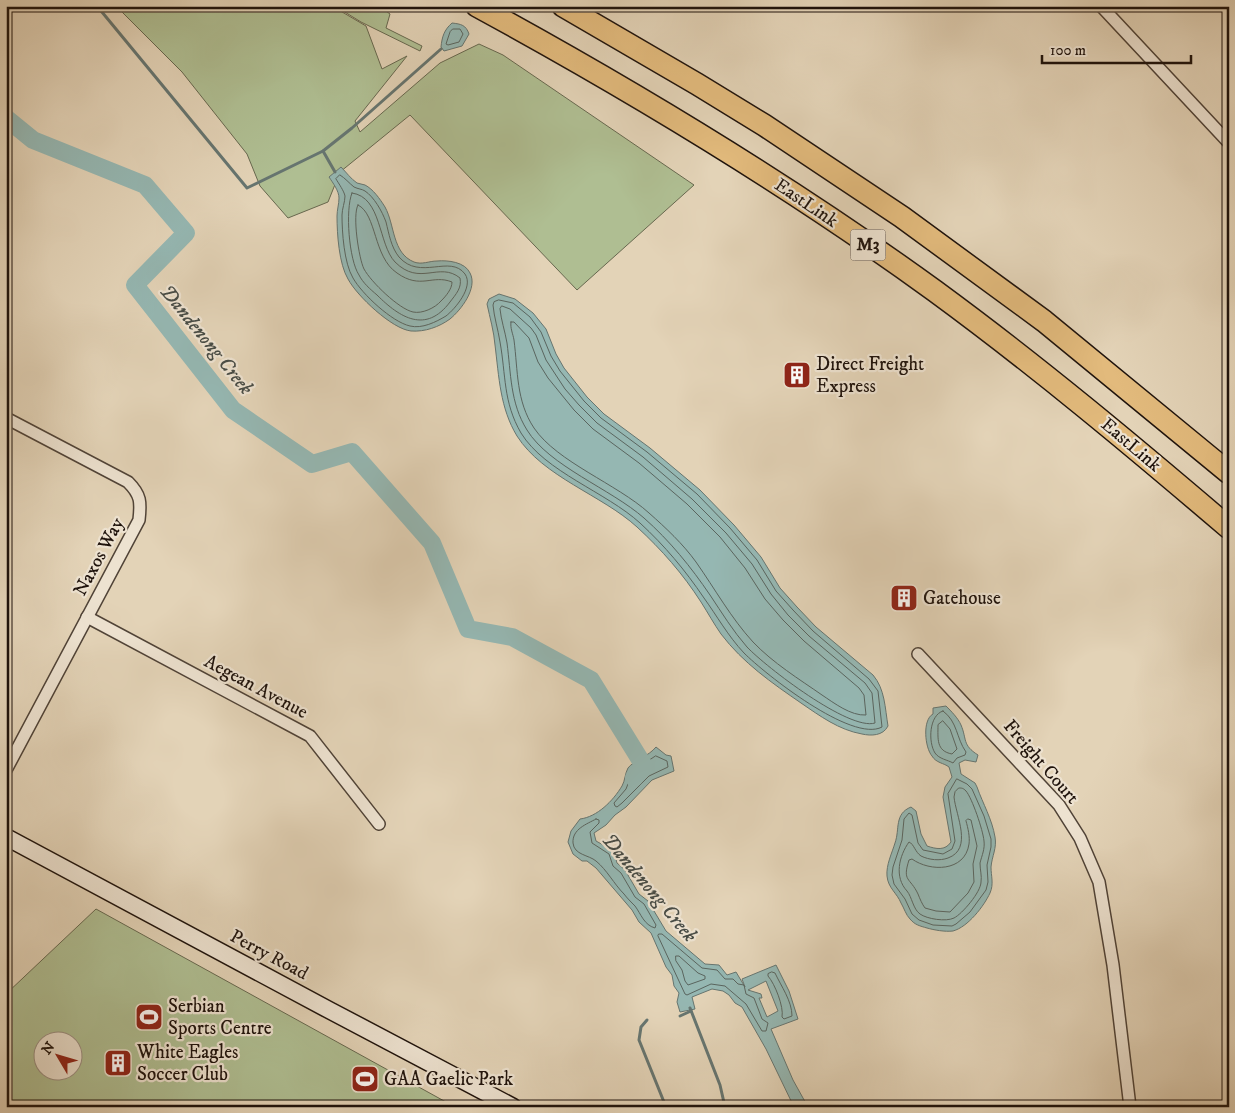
<svg xmlns="http://www.w3.org/2000/svg" width="1235" height="1113" font-family="'IM FELL DW Pica',serif">
<rect width="100%" height="100%" fill="#e3d3b7"/>
<filter id="stains"><feTurbulence type="fractalNoise" baseFrequency=".004" numOctaves="4"/><feColorMatrix values="0 0 0 0 .2 0 0 0 0 .09 0 0 0 0 .02 0 0 0 .5 -.17"/></filter>
<radialGradient id="worn" r=".72"><stop offset=".6" stop-color="#630" stop-opacity="0"/><stop offset="1" stop-color="#630" stop-opacity=".3"/></radialGradient>
<g fill="#afbe92" stroke="#67684f" fill-rule="evenodd">
<path d="M116,6H332L366,26L382,69L407,56L355,121L360,132L440,63L479,44L503,55L694,185L577,290L410,115L340,172L328,202L288,218L260,186L247,154L182,72Z"/>
<path d="M335,6H379L390,14L386,28L422,46L420,51L361,22Z"/>
<path d="M96,909L455,1107H6V994ZM72,1040V1070H42V1040Z"/>
</g>
<g fill="#95b7b2" stroke="#667570" fill-rule="evenodd">
<path d="M452,23C461,24 466,25 469,34L462,46L444,51L441,47C442,37 444,30 452,23Z"/>
<path d="M341,167C346,172 351,179 357,183C360,184 362,184 365,185C373,189 380,199 385,207C395,225 392,253 414,262C422,265 429,261 437,261C448,260 465,262 470,273C478,288 461,310 450,319C439,327 425,332 411,331C392,329 357,296 348,279C339,264 337,234 337,216C337,210 339,204 339,198C339,191 333,183 329,177Z"/>
<path d="M499,294L515,299L533,313L546,329L556,354L564,368L587,397L604,414L650,448L700,490L734,525L761,557L780,588L797,607L816,627L873,675C885,689 885,708 888,726C883,736 871,736 862,734C839,730 820,716 801,703C772,683 743,663 721,634C714,624 708,613 701,602C683,574 662,550 637,527C602,495 543,477 517,436C500,408 499,377 495,345C494,332 490,318 487,304L489,299Z"/>
<path d="M946,706C951,711 958,718 961,725C967,739 962,745 978,755L976,762L965,760L959,763L961,774L975,783L977,787C983,804 992,819 995,837C997,848 992,856 991,867C991,876 994,884 990,893C984,906 968,927 953,931C945,932 934,930 927,928C920,926 915,925 910,919C906,915 904,908 901,903C897,893 888,888 887,876C886,865 892,853 895,843C900,829 894,814 911,807L916,811L921,834L927,846C936,849 945,851 951,842L943,797L945,787L952,777L949,767C944,763 936,763 932,756C925,748 922,720 933,714V708Z"/>
<path d="M656,747L666,755L671,756L674,771L652,780L626,807L615,815L606,825L594,833L596,841L614,851L617,863L625,870L639,894L648,901L666,931L705,964L719,965L727,975L736,972L745,987L742,979L776,965L789,991L798,1019L771,1029L793,1080L808,1107H794L766,1049L742,1007L735,1003L729,995L723,991L712,989L692,997L695,1009L680,1012L677,1002L679,993L674,986L672,975L666,967L651,933L639,922L632,910L596,868L587,861H582L573,854L568,842L571,831L580,819C597,817 613,801 622,786C625,781 625,773 628,768C633,761 649,756 656,747ZM766,981L778,1011L767,1017L759,998H762L761,994L748,990Z"/>
</g>
<g fill="none" stroke-linecap="round" stroke-linejoin="round">
<g stroke="#5a655f" stroke-width="1">
<path d="M453,29H460L463,34L459,42L448,45L446,44L450,32Z"/>
<path d="M340,175C345,178 349,183 354,187C358,189 362,189 365,191C374,197 382,211 386,222C389,234 391,247 399,257C420,281 450,254 465,274C474,287 455,309 446,316C436,322 422,329 410,326C392,322 362,294 353,278C344,263 342,232 342,215C342,209 345,202 345,196C344,191 339,184 336,179Z"/>
<path d="M352,193C382,197 378,244 395,262C420,287 439,261 460,278C462,288 456,294 450,302C426,334 400,318 377,295C370,289 363,283 359,275C349,260 345,210 352,193Z"/>
<path d="M358,205C377,214 373,257 397,273C421,290 432,274 452,282C452,289 446,296 441,301C435,308 422,314 413,312C399,309 371,282 364,269C359,259 352,215 358,205Z"/>
<path d="M499,300L513,303L530,317L541,332L551,356L560,371L584,401L601,418L647,452L697,494L730,528L757,560L776,591L793,610L813,631L869,679L878,691L882,727C852,743 765,674 744,653C728,636 717,616 704,598C685,570 665,546 640,523C606,492 545,472 521,433C503,402 506,375 500,342C498,329 494,317 493,305L494,302Z"/>
<path d="M502,306L510,309L531,328L536,335L546,360L565,389L579,405L597,423L643,457L692,499L726,533L752,564L771,594L788,615L809,636L865,683L872,693L875,723C849,731 766,667 747,647C733,631 722,613 710,595C691,567 670,541 644,518C611,489 549,466 527,430C510,403 511,373 507,343C505,331 501,320 500,309Z"/>
<path d="M511,322H514L529,338L538,362L548,378L574,410L593,429L639,463L687,504L720,537L745,568L765,599L783,620L804,641L859,688L864,695L866,715C851,716 834,703 822,695C799,679 773,663 753,642C731,618 715,589 696,562C683,544 666,528 649,513C617,484 557,462 534,428C516,401 518,371 514,340C513,334 510,328 511,322Z"/>
<path d="M943,711C958,722 956,738 966,752L965,755L957,758L953,763C948,760 939,759 935,753C928,742 929,715 943,711Z"/>
<path d="M943,721L950,729L957,749L952,754C936,751 938,739 938,725Z"/>
<path d="M656,756L667,761L668,767L649,776L622,803L617,807L615,806L614,803L626,789L633,771Z"/>
<path d="M957,779L967,784L972,789L984,816L991,839V847L987,865L988,882L986,890L970,912L956,924L952,926L933,925L919,920L912,914L905,899L894,884L892,875L893,867L902,840L904,819L909,813L912,815L918,843L923,850L943,854L952,849L955,841L948,794Z"/>
<path d="M959,788C962,788 963,788 966,791C972,798 983,830 984,841C985,849 982,855 980,863C980,870 982,876 981,882C981,892 962,914 954,918C946,922 927,919 920,914C913,909 912,897 907,891C894,877 899,856 909,842C914,844 915,852 921,856C929,860 940,861 948,858C973,849 956,816 954,797L955,792Z"/>
<path d="M596,819L599,820V823L590,832L592,843L609,854L613,866L621,873L635,897L644,904L656,925L655,928C644,925 641,914 635,906C631,902 627,898 624,894C614,884 607,870 596,861C589,855 574,855 573,843C572,829 587,824 596,819Z"/>
<path d="M968,819L971,820L977,846L973,864L974,882L968,893L950,912L936,911L925,908C922,904 920,899 918,894C910,877 902,882 909,860L912,859C930,872 965,872 969,844C970,837 968,828 966,821Z"/>
<path d="M659,934H662L702,968L717,970L725,979H733L738,984L744,985L746,994L754,998L762,1019L768,1023L766,1031H762L746,1004L725,986L711,984L687,995L685,994L658,936Z"/>
<path d="M676,956H679L698,973L705,976V979L688,985L685,981L682,970L676,961Z"/>
<path d="M772,972L775,973C781,986 792,1001 792,1016L784,1019L782,1017C784,1007 775,984 768,976V974Z"/>
</g>
<g stroke="#667570" stroke-width="3">
<path d="M97,6L247,188L323,151L352,128L441,49"/>
<path d="M323,151L335,172"/>
<path d="M690,1008L720,1085L725,1107"/>
<path d="M680,1016L691,1011"/>
<path d="M647,1020L641,1027L639,1040L666,1107"/>
</g>
<path stroke="#95b7b2" stroke-width="18" d="M6,118L33,140L145,185L186,233L135,285L233,410L312,464L352,452L432,543L468,629L512,637L591,680L644,766L634,778"/>
<defs>
<g id="street">
<path d="M1101,6L1229,143"/>
<path d="M6,418L128,482C141,495 141,502 139,520L6,770"/>
<path d="M87,617L310,736L379,824"/>
<path d="M918,654L1059,805L1080,838L1099,882L1113,965L1130,1107"/>
</g>
<path id="secondary" d="M6,837L329,1010L513,1107"/>
<g id="highway">
<path d="M477,6C635,92 789,185 935,291C1036,365 1133,446 1229,528"/>
<path d="M563,6L697,84L764,125L902,217L1044,321L1229,473"/>
</g>
</defs>
<use href="#street" stroke="#504337" stroke-width="14"/>
<use href="#secondary" stroke="#1f130c" stroke-width="19"/>
<use href="#highway" stroke="#1f130c" stroke-width="24"/>
<use href="#street" stroke="#ede2d0" stroke-width="11"/>
<use href="#secondary" stroke="#ede2d0" stroke-width="16"/>
<use href="#highway" stroke="#e2ba7c" stroke-width="21"/>
</g>
<defs>
<symbol id="building-square" viewBox="-11 -11 22 22"><rect x="-9" y="-9" width="18" height="18" rx="4" fill="#8f2418" stroke="#ede2d0"/><path d="M-4-6H4V6H1V3H-1V6H-4ZM-2.5-4.3h1.7v1.8h-1.7ZM.8-4.3h1.7v1.8H.8ZM-2.5-1h1.7V.8h-1.7ZM.8-1h1.7V.8H.8Z" fill="#fff"/></symbol>
<symbol id="stadium-square" viewBox="-11 -11 22 22"><rect x="-9" y="-9" width="18" height="18" rx="4" fill="#8f2418" stroke="#ede2d0"/><path d="M0-5a6.5 5 0 1 0 0 10a6.5 5 0 1 0 0-10ZM-3.5-1.8h7v3.6h-7Z" fill="#fff"/></symbol>
</defs>
<g fill-rule="evenodd">
<use href="#building-square" x="781" y="359" width="32" height="32"/>
<use href="#building-square" x="888" y="582" width="32" height="32"/>
<use href="#stadium-square" x="133" y="1001" width="32" height="32"/>
<use href="#building-square" x="102" y="1047" width="32" height="32"/>
<use href="#stadium-square" x="349" y="1063" width="32" height="32"/>
</g>
<g text-anchor="middle" dominant-baseline="central" stroke-width="4.5" stroke-linejoin="round" paint-order="stroke">
<rect fill="#ede2d0" stroke="#5d5147" stroke-width="1" x="850.5" y="229.5" width="35" height="31" rx="4"/>
<g font-size="18" font-weight="bold" fill="#1f130c">
<text x="868" y="245">M3</text>
</g>
<g font-size="19" fill="#1f130c" stroke="#ede2d0">
<text transform="translate(806 203) rotate(34)">EastLink</text>
<text transform="translate(1131 445) rotate(40)">EastLink</text>
<text transform="translate(99 557) rotate(-62)">Naxos Way</text>
<text transform="translate(256 687) rotate(28)">Aegean Avenue</text>
<text transform="translate(1041 762) rotate(49)">Freight Court</text>
<text transform="translate(269 955) rotate(28)">Perry Road</text>
</g>
<g font-size="19" fill="#1f130c" stroke="#ede2d0" text-anchor="start">
<text x="816" y="364">Direct Freight<tspan x="816" dy="22">Express</tspan></text>
<text x="923" y="598">Gatehouse</text>
<text x="168" y="1006">Serbian<tspan x="168" dy="22">Sports Centre</tspan></text>
<text x="137" y="1052">White Eagles<tspan x="137" dy="22">Soccer Club</tspan></text>
<text x="384" y="1079">GAA Gaelic Park</text>
</g>
<g font-size="20" font-style="italic" fill="#484c46" stroke="#ede2d0">
<text transform="translate(206 340) rotate(51)">Dandenong Creek</text>
<text transform="translate(649 888) rotate(50)">Dandenong Creek</text>
</g>
</g>
<rect width="1235" height="1113" fill="none" stroke="#e3d3b7" stroke-width="25"/>
<rect x="8" y="8" width="1220" height="1098" fill="none" stroke="#1f130c" stroke-width="2.5"/>
<rect x="12" y="12" width="1210" height="1088" fill="none" stroke="#1f130c"/>
<g transform="translate(58 1056) rotate(308)"><circle r="24" fill="#ede2d0" stroke="#9b8f82"/>
<path d="M0-4L9 19L0 12L-9 19Z" fill="#8f2418"/>
<text y="-8" font-size="14" font-weight="bold" text-anchor="middle" fill="#1f130c">N</text>
</g>
<path d="M1042 55v8h149v-8" fill="none" stroke="#1f130c" stroke-width="2.5"/>
<text x="1050" y="55" font-size="15" fill="#1f130c" stroke="#ede2d0" stroke-width="4" paint-order="stroke">100 m</text>
<rect width="100%" height="100%" filter="url(#stains)"/>
<rect width="100%" height="100%" fill="url(#worn)"/>
</svg>
